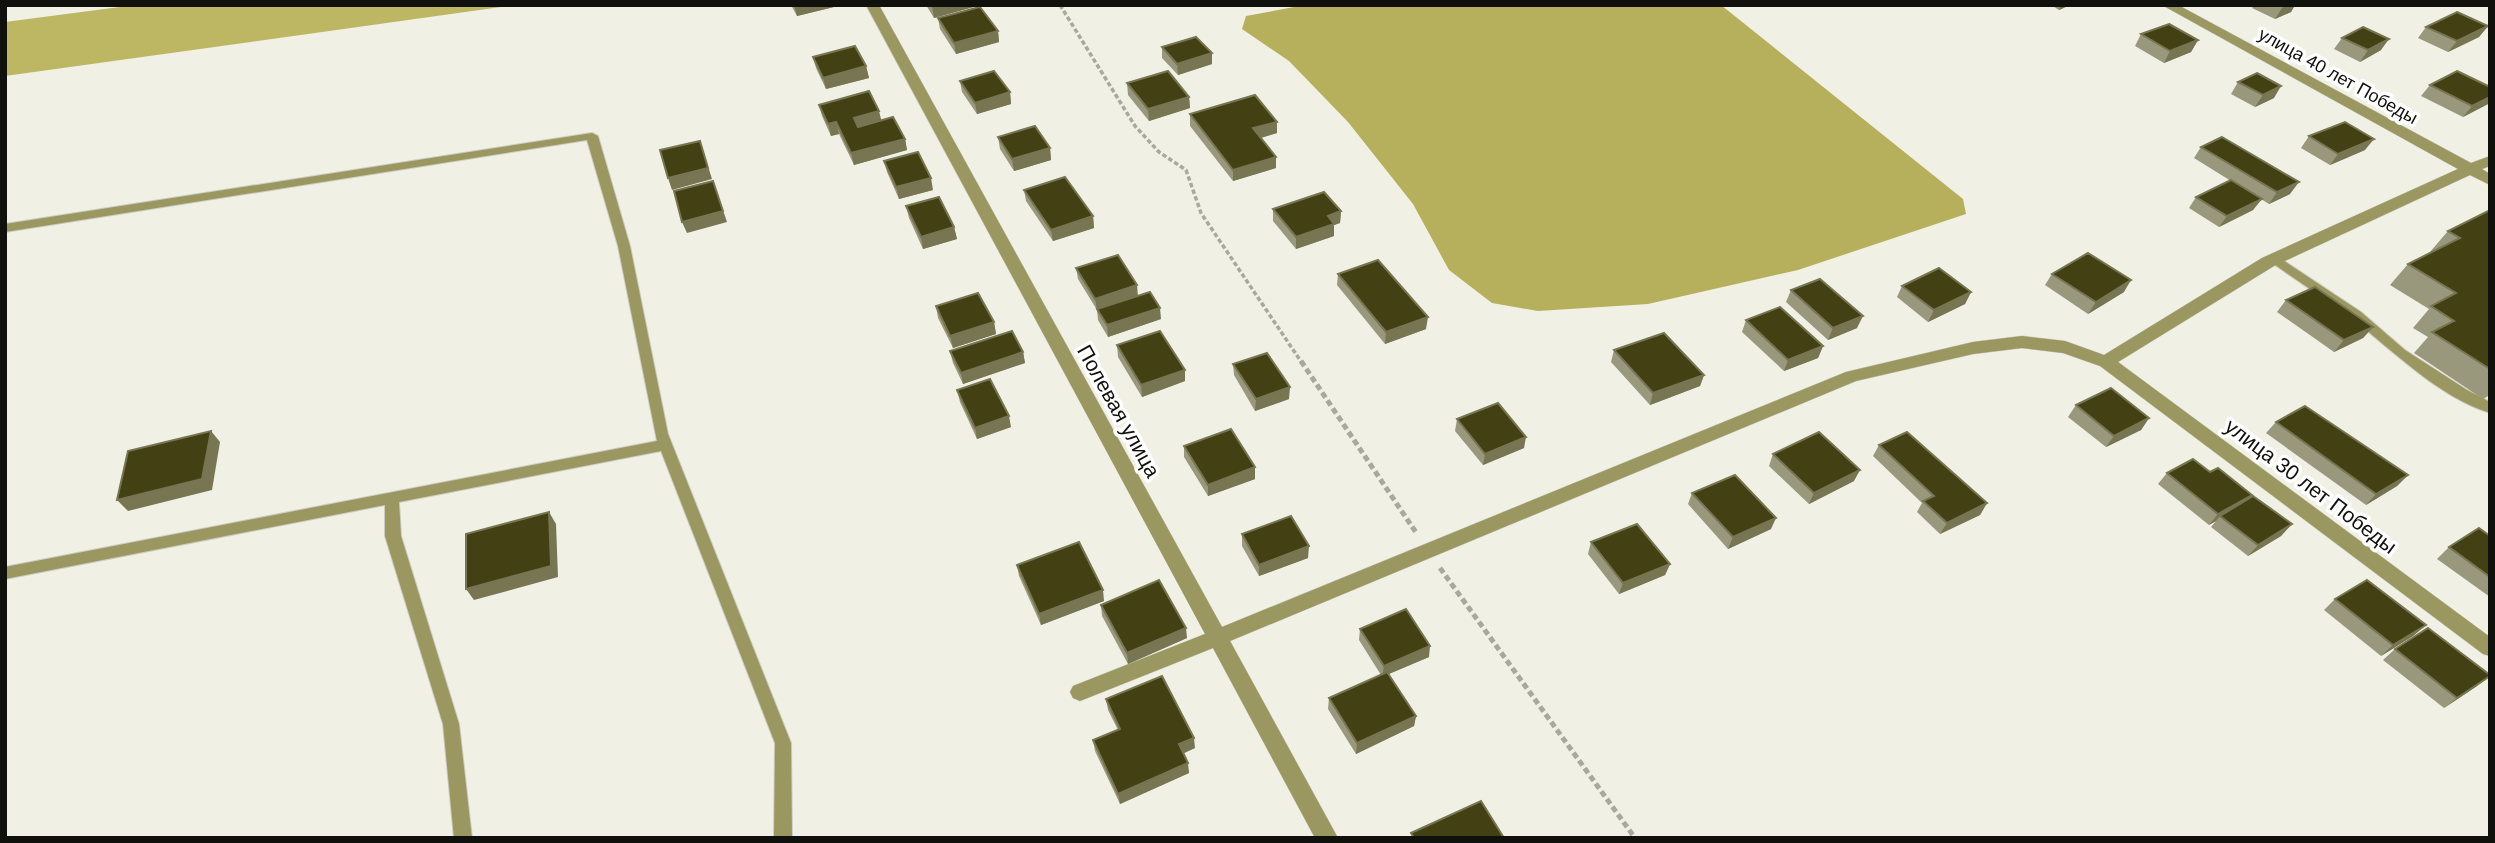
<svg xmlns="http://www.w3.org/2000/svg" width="2495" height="843" font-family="Arial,sans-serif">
<rect width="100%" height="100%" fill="#f0f0e4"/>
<path fill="#bdb763" d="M135,5H516L5,76V22Z"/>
<path fill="#b6b05c" d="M1305,5H1721L1963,199L1966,214L1798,270L1648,304L1538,311L1492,303L1449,270L1413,204L1348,122L1289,61L1242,29L1246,16Z"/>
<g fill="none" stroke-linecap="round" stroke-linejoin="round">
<defs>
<g id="service">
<path d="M592,133L598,136L630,246L668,434L791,743L792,838H774L775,743L661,451L399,502L401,536L459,724L472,838H454L443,724L385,536V505L5,579V567L657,441L618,246L587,140L5,232V224Z"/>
<path d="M2275,255L2361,312L2405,350L2467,390L2490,402V413C2437,396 2394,351 2351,318C2325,298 2297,281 2271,262L2269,259L2271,256Z"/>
</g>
<path id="minor" d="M866,5H879L1222,627L1846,372L1973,342L2022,336L2065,341L2104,355L2262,258L2458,169L2162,5H2178L2471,163L2490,156V166L2482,169L2490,174V185L2470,175L2274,266L2118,362L2490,637V656L2483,654L2100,366L2063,353L2022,348L1973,354L1856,381L1230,641L1338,838H1315L1213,648L1080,701L1073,698L1070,692L1073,686L1205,634Z"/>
</defs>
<use href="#service" stroke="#ccccc1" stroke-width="2"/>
<use href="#minor" stroke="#ccccc1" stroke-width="1"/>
<path stroke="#a8a89f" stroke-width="3.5" stroke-dasharray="4.5 2.5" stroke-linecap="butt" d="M1060,5L1135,126L1159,152L1186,170L1201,213L1302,363"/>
<g stroke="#a8a89f" stroke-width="5" stroke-dasharray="6 3.5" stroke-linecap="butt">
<path d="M1301,361L1417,534"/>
<path d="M1440,568L1635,838"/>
</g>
<use href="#service" fill="#9b9760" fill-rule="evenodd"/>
<use href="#minor" fill="#9b9760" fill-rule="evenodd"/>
</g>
<g fill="#9a987c">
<path d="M791,5H834V7L797,16Z"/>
<path d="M926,5H977V6L934,18Z"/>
<path d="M2051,5H2070L2059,10Z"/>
<path d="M2254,5H2295L2291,12L2275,19L2252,8Z"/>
<path d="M938,18L998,31L999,42L956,54L940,29Z"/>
<path d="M2488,26L2479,37L2448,52L2418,38L2426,27Z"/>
<path d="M2141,34L2198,40L2191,52L2164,63L2135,46Z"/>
<path d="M2342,38L2381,50L2360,62L2334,49Z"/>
<path d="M1162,47L1212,64L1178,75L1162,58Z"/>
<path d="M813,57L866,66L869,78L826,89L816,68Z"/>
<path d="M960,81L1010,92L1011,104L977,114L962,92Z"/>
<path d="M2238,82L2274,98L2255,107L2231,94Z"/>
<path d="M1127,83L1189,97L1190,108L1149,121L1128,95Z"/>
<path d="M2430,85L2490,103L2463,117L2421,96Z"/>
<path d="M819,105L882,121L905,139L907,150L854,165L839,134L831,136L822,116Z"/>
<path d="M1190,114L1277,122V133L1261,138L1276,157V168L1233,181L1190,126Z"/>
<path d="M2309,136L2365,150L2330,165L2301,148Z"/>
<path d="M998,137L1050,148L1051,160L1014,171L1000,149Z"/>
<path d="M2201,147L2290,194L2269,204L2261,199L2253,210L2219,227L2189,208L2196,197L2231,181L2194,158Z"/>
<path d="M884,161L933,190L899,199L887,172Z"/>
<path d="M1024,190L1093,216L1094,228L1053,241L1026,201Z"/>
<path d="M906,206L954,227L957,239L923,249L909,218Z"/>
<path d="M1273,209L1341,211L1340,223L1334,225V236L1296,249L1273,221Z"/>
<path d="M2490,210V395L2483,399L2414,353L2428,337L2413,328L2429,309L2390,285L2408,264L2431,252H2430L2448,231Z"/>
<path d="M1076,268L1138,296L1161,319L1108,337L1098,320L1097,310L1078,279Z"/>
<path d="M1338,274L1426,329L1385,344L1337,285Z"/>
<path d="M2052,274L2124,292L2088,314L2045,285Z"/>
<path d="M1902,286L1971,292L1965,304L1928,322L1897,297Z"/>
<path d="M1791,290L1857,328L1828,340L1786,302Z"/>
<path d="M2286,300L2373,327L2363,338L2334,352L2277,312Z"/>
<path d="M936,306L994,322L996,334L953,348L938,318Z"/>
<path d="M1746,320L1823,346L1818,358L1784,371L1742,332Z"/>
<path d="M1117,345L1185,381L1142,397L1118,357Z"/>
<path d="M1614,350L1704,375L1700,386L1650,405L1611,362Z"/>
<path d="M950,351L1023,352L1025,363L963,384L953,363Z"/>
<path d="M1233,364L1289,399L1255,411L1234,375Z"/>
<path d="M957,390L1011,427L977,439L960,402Z"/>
<path d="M2076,405L2149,418L2141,430L2106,447L2068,417Z"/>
<path d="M1457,419L1524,448L1483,465L1455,431Z"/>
<path d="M2276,422L2408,475L2397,486L2366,505L2266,433Z"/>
<path d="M1879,445L1987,503L1980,515L1940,534L1917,512L1922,503L1873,456Z"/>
<path d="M1184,446L1255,479L1208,496L1184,457Z"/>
<path d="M1773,454L1854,481L1809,504L1769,466Z"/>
<path d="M2210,472L2252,495L2249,498L2292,524L2281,536L2248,556L2211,527L2216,521L2209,525L2158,484L2167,473Z"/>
<path d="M1692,493L1771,529L1728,549L1688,504Z"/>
<path d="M1242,534L1308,558L1259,576L1242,546Z"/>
<path d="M2490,536V597L2437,559L2449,547Z"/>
<path d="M1591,542L1670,564L1665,575L1619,594L1588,554Z"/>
<path d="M1017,565L1104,601L1041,625L1019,576Z"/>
<path d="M2335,599L2426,625L2413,636L2381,656L2324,610Z"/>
<path d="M1101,605L1187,638L1128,664L1102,616Z"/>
<path d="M1360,629L1429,657L1388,674L1416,716L1414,726L1356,754L1328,709L1329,698L1381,675L1359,640Z"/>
<path d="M2395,649L2477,686L2444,708L2383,660Z"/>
<path d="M1106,699L1195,748L1183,753L1189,773L1120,804L1095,751L1093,740L1118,730L1108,710Z"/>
</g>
<g fill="#777552">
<path d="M794,5H834V7L797,16Z"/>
<path d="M937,5H977V6L934,18L932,6Z"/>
<path d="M2061,5H2070L2059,10Z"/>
<path d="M2288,5H2295L2291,12L2275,19L2282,8Z"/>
<path d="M2488,26L2479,37L2448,52L2457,41Z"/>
<path d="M998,31L999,42L956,54L954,43Z"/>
<path d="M2389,39L2381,50L2360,62L2368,50Z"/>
<path d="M2198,40L2191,52L2164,63L2170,51Z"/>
<path d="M1212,53V64L1178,75L1177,64Z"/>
<path d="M866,66L869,78L826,89L823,78Z"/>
<path d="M2281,86L2274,98L2255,107L2263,95Z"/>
<path d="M1010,92L1011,104L977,114L975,103Z"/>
<path d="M1189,97L1190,108L1149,121L1148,109Z"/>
<path d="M2490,97V103L2463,117L2472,106Z"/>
<path d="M879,111L882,123L857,130L854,118Z"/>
<path d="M836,122L839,134L831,136L828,124Z"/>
<path d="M1277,122V133L1253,140V128Z"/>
<path d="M905,139L907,150L854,165L851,153Z"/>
<path d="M2374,139L2365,150L2330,165L2338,154Z"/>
<path d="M700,141L712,179L672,190L668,178Z"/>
<path d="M1050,148L1051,160L1014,171L1012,159Z"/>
<path d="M1276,157V168L1233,181V170Z"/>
<path d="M931,178L933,190L899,199L896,187Z"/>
<path d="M713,181L727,222L687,233L682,222Z"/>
<path d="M2299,182L2290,194L2269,204L2277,192Z"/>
<path d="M2262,199L2253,210L2219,227L2227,216Z"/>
<path d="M1341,211L1340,223L1334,225V236L1296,249V237L1328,216Z"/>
<path d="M1093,216L1094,228L1053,241L1051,230Z"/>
<path d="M954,227L957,239L923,249L921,237Z"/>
<path d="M2131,280L2124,292L2088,314L2096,302Z"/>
<path d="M1137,285L1138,297L1097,310L1095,299Z"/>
<path d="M1971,292L1965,304L1928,322L1934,310Z"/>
<path d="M1160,308L1161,319L1108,337L1107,325Z"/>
<path d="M1863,316L1857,328L1828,340L1833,328Z"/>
<path d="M1428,317L1426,329L1385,344L1386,332Z"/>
<path d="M994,322L996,334L953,348L950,336Z"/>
<path d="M2373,327L2363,338L2334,352L2344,340Z"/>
<path d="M1823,346L1818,358L1784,371L1788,360Z"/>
<path d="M1023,352L1025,363L963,384L961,373Z"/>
<path d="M1185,370V381L1142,397L1141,385Z"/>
<path d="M1704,375L1700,386L1650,405L1653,393Z"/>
<path d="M1290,387L1289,399L1255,411L1256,399Z"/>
<path d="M1009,416L1011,427L977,439L975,428Z"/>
<path d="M2149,418L2141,430L2106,447L2114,436Z"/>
<path d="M211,431L220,442L212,490L128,511L117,500Z"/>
<path d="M1526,437L1524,448L1483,465L1485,454Z"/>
<path d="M1255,467V479L1208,496V485Z"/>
<path d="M1860,470L1854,481L1809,504L1814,493Z"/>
<path d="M2408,475L2397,486L2366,505L2376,494Z"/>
<path d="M2252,495L2242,506L2220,516L2216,521L2209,525L2218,514Z"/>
<path d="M1987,503L1980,515L1940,534L1947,523Z"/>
<path d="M549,512L556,524L558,577L474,600L466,589Z"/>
<path d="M1776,518L1771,529L1728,549L1733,537Z"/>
<path d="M2292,524L2281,536L2248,556L2258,545Z"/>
<path d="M1309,546L1308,558L1259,576V565Z"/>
<path d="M1670,564L1665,575L1619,594L1623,583Z"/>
<path d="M1103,590L1104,601L1041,625L1039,614Z"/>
<path d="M2426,625L2413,636L2381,656L2393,645Z"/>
<path d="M1186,628L1187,638L1128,664L1127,653Z"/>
<path d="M1430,646L1429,657L1382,677L1384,666Z"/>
<path d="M2490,676L2477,686L2444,708L2457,698Z"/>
<path d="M1416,716L1414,726L1356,754L1357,743Z"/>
<path d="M1194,738L1195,748L1180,755L1179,744Z"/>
<path d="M1188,763L1189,773L1120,804L1118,794Z"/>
</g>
<g fill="#434013" stroke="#777552" stroke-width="2">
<path d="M980,7L998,31L954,43L938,18Z"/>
<path d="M2457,12L2488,26L2457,41L2426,27Z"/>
<path d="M2169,24L2198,40L2170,51L2141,34Z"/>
<path d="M2363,27L2389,39L2368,50L2342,38Z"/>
<path d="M1196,37L1212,53L1177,64L1162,47Z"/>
<path d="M855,46L866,66L823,78L813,57Z"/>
<path d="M994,71L1010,92L975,103L960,81Z"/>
<path d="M1168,71L1189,97L1148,109L1127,83Z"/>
<path d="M2457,71L2490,87V97L2472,106L2430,85Z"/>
<path d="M2257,73L2281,86L2263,95L2238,82Z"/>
<path d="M869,91L879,111L854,118L858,127L893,117L905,139L851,153L836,122L828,124L819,105Z"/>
<path d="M1255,95L1277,122L1253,128L1276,157L1233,170L1190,114Z"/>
<path d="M2345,122L2374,139L2338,154L2309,136Z"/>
<path d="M1035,126L1050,148L1012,159L998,137Z"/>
<path d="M2222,137L2299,182L2277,192L2201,147Z"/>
<path d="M700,141L708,168L668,178L660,150Z"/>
<path d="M918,152L931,178L896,187L884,161Z"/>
<path d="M1065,177L1093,216L1051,230L1024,190Z"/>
<path d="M2231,180L2262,199L2227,216L2196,197Z"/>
<path d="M713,181L723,211L682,222L674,191Z"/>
<path d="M1324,192L1341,211L1328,216L1334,224L1296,237L1273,209Z"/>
<path d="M939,197L954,227L921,237L906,206Z"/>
<path d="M2490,210V369L2432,332L2454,321L2431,306L2456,293L2408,264L2460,238L2448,231Z"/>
<path d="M2088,253L2131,280L2096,302L2052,274Z"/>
<path d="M1118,255L1137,285L1095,299L1076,268Z"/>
<path d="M1378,260L1428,317L1386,332L1338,274Z"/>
<path d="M1939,268L1971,292L1934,310L1902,286Z"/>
<path d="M1820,279L1863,316L1833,328L1791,290Z"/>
<path d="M2315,287L2373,327L2344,340L2286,300Z"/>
<path d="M1150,292L1160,308L1107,325L1097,309Z"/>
<path d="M978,293L994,322L950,336L936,306Z"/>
<path d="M1780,307L1823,346L1788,360L1746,320Z"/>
<path d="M1012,331L1023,352L961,373L950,351Z"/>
<path d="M1160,331L1185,370L1141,385L1117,345Z"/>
<path d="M1664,333L1704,375L1653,393L1614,350Z"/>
<path d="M1267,353L1290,387L1256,399L1233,364Z"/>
<path d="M990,379L1009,416L975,428L957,390Z"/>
<path d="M2111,388L2149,418L2114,436L2076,405Z"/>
<path d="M1498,403L1526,437L1485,454L1457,419Z"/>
<path d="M2305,406L2408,475L2376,494L2276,422Z"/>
<path d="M1231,429L1255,467L1208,485L1184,446Z"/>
<path d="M211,431L202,479L117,500L128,451Z"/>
<path d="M1819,432L1860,470L1814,493L1773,454Z"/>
<path d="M1907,432L1987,503L1947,523L1923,501L1934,496L1879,445Z"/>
<path d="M2193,459L2210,472L2218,468L2252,495L2218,514L2167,473Z"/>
<path d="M1735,475L1776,518L1733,537L1692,493Z"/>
<path d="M2253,496L2292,524L2258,545L2220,516Z"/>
<path d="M549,512L551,566L466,589V534Z"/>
<path d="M1291,516L1309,546L1259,565L1242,534Z"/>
<path d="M1637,524L1670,564L1623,583L1591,542Z"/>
<path d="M2479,528L2490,536V577L2449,547Z"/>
<path d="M1079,542L1103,590L1039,614L1017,565Z"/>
<path d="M1159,580L1186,628L1127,653L1101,605Z"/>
<path d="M2367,580L2426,625L2393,645L2335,599Z"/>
<path d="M1406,609L1430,646L1384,666L1360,629Z"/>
<path d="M2428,628L2490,675V676L2457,698L2395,649Z"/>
<path d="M1387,672L1416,716L1357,743L1329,698Z"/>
<path d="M1162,676L1194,738L1179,744L1188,763L1118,794L1093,740L1120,729L1106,699Z"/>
<path d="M1481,801L1504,838H1414L1411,833Z"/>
</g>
<g text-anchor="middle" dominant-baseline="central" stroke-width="7" stroke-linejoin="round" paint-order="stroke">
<g font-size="18" fill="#10100c" stroke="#fff">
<text transform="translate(2338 76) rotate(29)">улица 40 лет Победы</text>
</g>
<g font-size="21" fill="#10100c" stroke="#fff">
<text transform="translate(1119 411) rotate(61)">Полевая улица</text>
<text transform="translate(2311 486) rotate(37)">улица 30 лет Победы</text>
</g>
</g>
<rect width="2495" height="843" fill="none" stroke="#10100c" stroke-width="14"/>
</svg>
